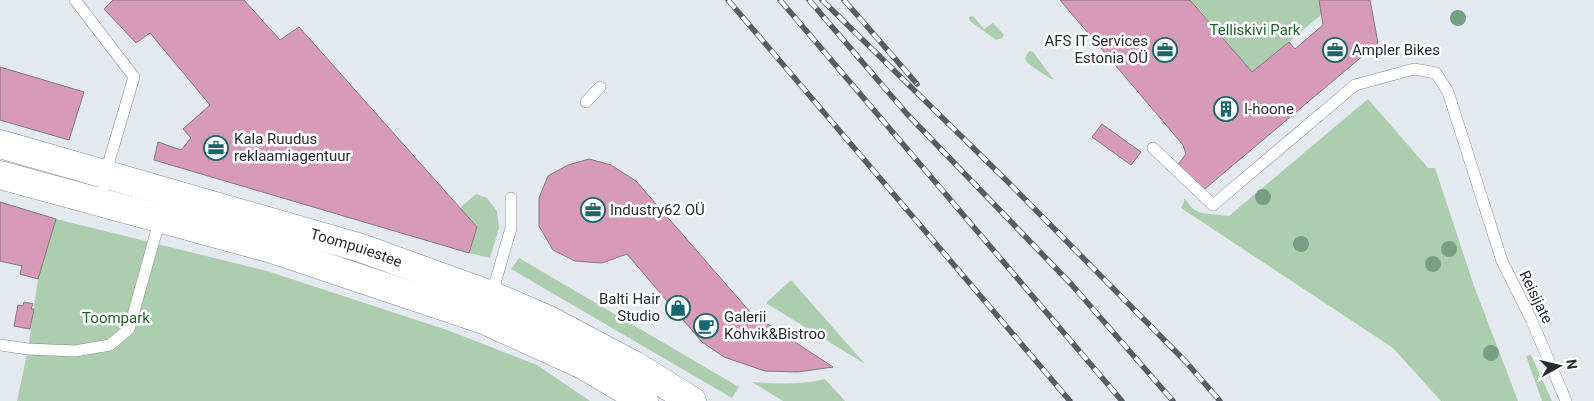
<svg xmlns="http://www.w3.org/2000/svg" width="1594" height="401" font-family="Roboto,sans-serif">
<rect width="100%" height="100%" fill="#e3e9ef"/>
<g fill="#adcdaf">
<path d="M1191,0H1319L1321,15L1252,72Z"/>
<path d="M973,16L984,29L993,23L1004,35L1002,38L996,40L970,21L969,17Z"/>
<path d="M1029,51L1033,52L1054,80L1051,79L1027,63L1025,58Z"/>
<path d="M1368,99L1428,168H1435L1474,286L1518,401H1441L1393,348L1181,208L1184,202V198L1193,209L1201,213L1229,216Z"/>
<path d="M476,194L487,198L497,211L499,228L490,258L469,253L477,227L460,208Z"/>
<path d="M56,219L267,271L447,330L537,365L590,401H17L28,349L38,279Z"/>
<path d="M519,258L739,387L732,398L511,269Z"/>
<path d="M791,280L865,364L766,303Z"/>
<path d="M1531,355L1552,401H1542L1526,356Z"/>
<path d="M825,379L845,401H783L752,382C778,384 800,385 825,379Z"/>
</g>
<g fill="#d79bb9" stroke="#81797d">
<path d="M113,0H244L280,40L299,27L477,227L469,253L154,160L158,142L181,150L191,138L183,129L210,105L150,33L136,43L104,9Z"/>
<path d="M1060,0H1190L1252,72L1289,42L1295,49L1323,25L1319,0H1370L1378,43L1200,193L1176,167L1186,154L1183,145Z"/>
<path d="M0,67L84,92L69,140L0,120Z"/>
<path d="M1102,124L1141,152L1131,165L1092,137Z"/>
<path d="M589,159L611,165L636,181L751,313L833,367L798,372L765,371L724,357L702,342L627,254L602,263L575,261L553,250L539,226V198L548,176L568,165Z"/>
<path d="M0,202L56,219L38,279L20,274L22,266L0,261Z"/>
<path d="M24,302L33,304L31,309H34L30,329L14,326L18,305L23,306Z"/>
</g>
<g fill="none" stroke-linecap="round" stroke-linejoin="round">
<defs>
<g id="lane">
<path d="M75,0L134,77L110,158L99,203"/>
<path d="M586,102L600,87"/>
<path d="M1153,148L1213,205L1355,85L1414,69L1436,73L1448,92L1502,261L1531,319L1566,401"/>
<path d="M491,297L511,228V198"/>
<path d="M0,345L28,349L75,351L110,345L129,329L160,219"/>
</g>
<g id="secondary">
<path id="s1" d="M0,144L361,248L491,295L549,320L634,365L692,401"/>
<path d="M0,175L272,249L484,320L583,365L644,401"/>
</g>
</defs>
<use href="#lane" stroke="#858b90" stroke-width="12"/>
<use href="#secondary" stroke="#858b90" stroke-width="29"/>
<use href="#lane" stroke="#fff" stroke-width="11"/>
<use href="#secondary" stroke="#fff" stroke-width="28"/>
<defs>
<g id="rail">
<path d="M728,0L1070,401"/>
<path d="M780,0L1122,401"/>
<path d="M809,0L907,114L1072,285L1173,401"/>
<path d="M822,0L1005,179L1186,362L1220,401"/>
<path d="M844,0L917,84"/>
</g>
</defs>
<use href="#rail" stroke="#595d60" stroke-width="5.5"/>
<use href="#rail" stroke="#fff" stroke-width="4" stroke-dasharray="11" stroke-linecap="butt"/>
</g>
<g fill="#779f83">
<circle cx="1458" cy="18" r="8"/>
<circle cx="1263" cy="197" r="8"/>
<circle cx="1301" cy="244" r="8"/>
<circle cx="1449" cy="249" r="8"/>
<circle cx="1433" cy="264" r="8"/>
<circle cx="1491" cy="353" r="8"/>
</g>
<defs>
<symbol id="office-ring" viewBox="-11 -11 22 22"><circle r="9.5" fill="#fff" stroke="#19666e" stroke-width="1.5"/><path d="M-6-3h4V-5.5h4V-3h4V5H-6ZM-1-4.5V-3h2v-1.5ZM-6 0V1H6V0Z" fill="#19666e"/></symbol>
<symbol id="building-ring" viewBox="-11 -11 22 22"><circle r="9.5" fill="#fff" stroke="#19666e" stroke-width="1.5"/><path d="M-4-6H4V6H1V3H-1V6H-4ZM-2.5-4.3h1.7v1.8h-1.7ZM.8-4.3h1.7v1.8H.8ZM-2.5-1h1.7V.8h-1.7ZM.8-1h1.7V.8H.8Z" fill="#19666e"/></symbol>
<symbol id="shop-ring" viewBox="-11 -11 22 22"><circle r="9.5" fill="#fff" stroke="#19666e" stroke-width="1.5"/><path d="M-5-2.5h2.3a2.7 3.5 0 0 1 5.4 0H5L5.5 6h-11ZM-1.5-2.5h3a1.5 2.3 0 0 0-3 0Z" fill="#19666e"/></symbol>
<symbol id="cafe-ring" viewBox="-11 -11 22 22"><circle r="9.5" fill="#fff" stroke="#19666e" stroke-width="1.5"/><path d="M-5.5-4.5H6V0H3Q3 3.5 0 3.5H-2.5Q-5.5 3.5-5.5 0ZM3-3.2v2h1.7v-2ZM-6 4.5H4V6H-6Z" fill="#19666e"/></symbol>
</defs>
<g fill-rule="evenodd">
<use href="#office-ring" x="1151" y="36" width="28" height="28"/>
<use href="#office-ring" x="1321" y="36" width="28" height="28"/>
<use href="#building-ring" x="1212" y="95" width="28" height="28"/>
<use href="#office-ring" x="202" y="134" width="28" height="28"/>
<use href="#office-ring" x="579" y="196" width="28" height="28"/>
<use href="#shop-ring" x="664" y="294" width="28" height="28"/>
<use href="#cafe-ring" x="692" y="312" width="28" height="28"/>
</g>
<g text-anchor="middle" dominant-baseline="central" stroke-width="5" stroke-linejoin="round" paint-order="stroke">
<g font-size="15" fill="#1e622a" stroke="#fff">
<text x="1255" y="30">Telliskivi Park</text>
<text x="116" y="318">Toompark</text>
</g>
<g font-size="15" fill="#292c2e" stroke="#fff" text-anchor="start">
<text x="1148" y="41" text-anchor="end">AFS IT Services<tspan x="1148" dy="17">Estonia OÜ</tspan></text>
<text x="1352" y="50">Ampler Bikes</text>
<text x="1244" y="109">I-hoone</text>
<text x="234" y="139">Kala Ruudus<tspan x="234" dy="17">reklaamiagentuur</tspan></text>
<text x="610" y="210">Industry62 OÜ</text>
<text x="660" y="299" text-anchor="end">Balti Hair<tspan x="660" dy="17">Studio</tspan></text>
<text x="724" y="317">Galerii<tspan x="724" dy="17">Kohvik&amp;Bistroo</tspan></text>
</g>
<g font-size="15" fill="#292c2e" stroke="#fff">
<text stroke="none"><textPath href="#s1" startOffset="371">Toompuiestee</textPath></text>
<text transform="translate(1536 297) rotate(64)">Reisijate</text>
</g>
</g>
<g transform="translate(1559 366) rotate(82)" stroke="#ffffff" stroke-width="4" paint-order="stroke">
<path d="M0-4L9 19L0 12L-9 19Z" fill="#292c2e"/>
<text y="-8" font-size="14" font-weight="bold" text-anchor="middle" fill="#292c2e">N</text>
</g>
</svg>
